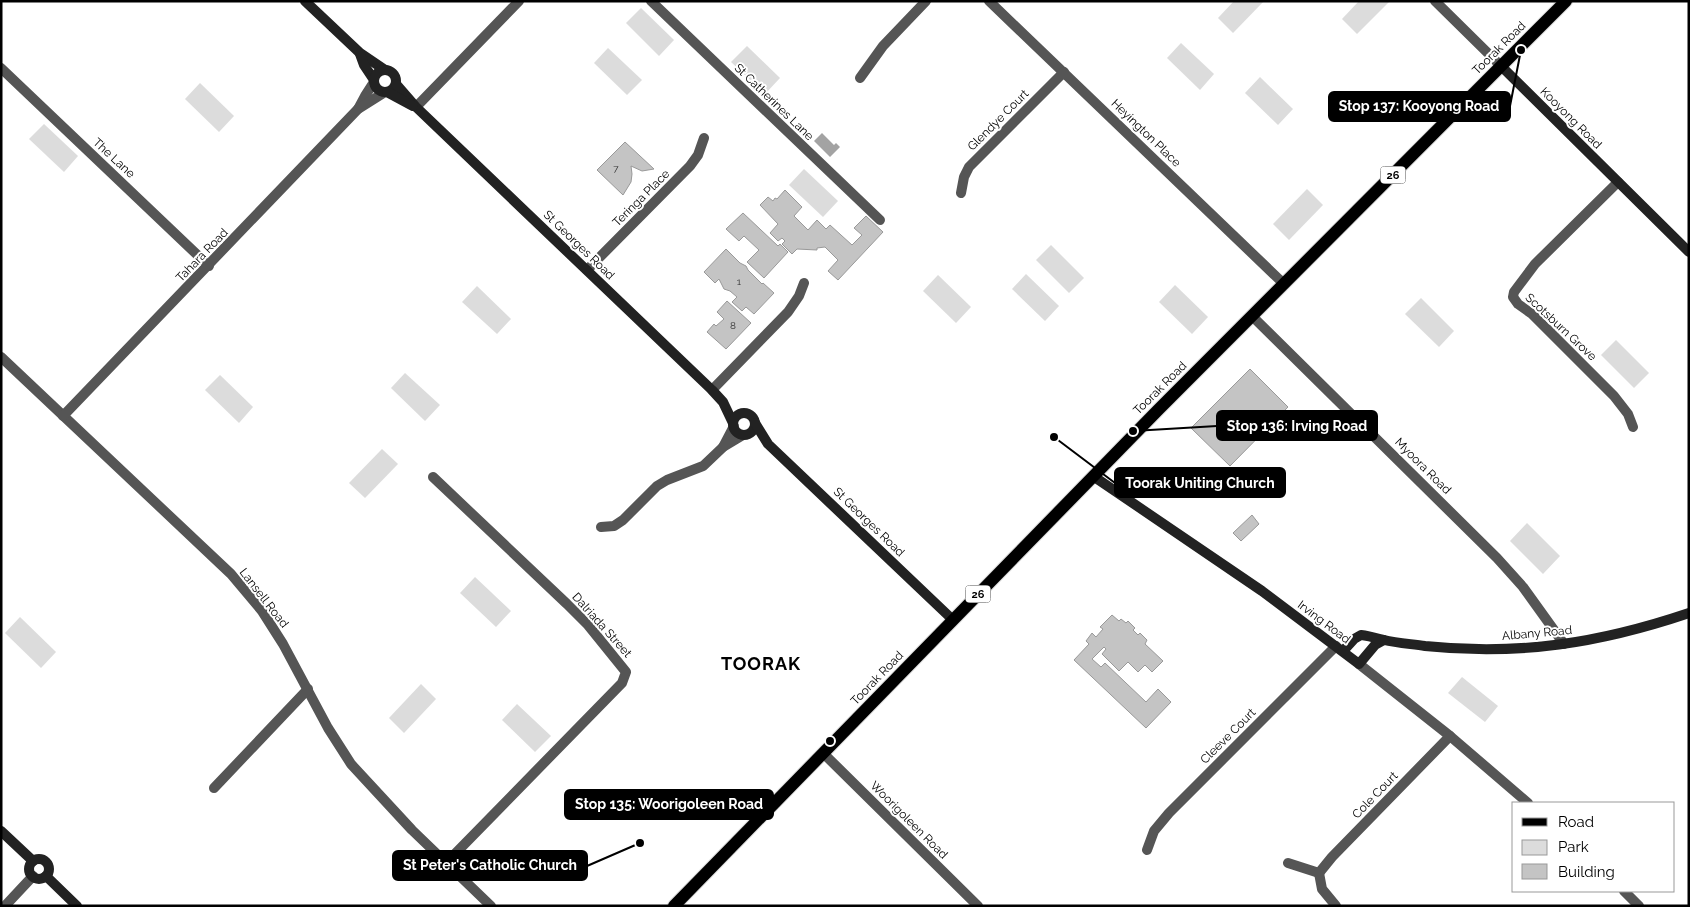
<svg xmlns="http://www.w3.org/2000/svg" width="1690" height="907" font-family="Raleway,sans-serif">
<rect width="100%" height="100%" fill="#fff"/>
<g fill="#dcdcdc">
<path d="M1234,1H1264L1233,33L1218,18Z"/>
<path d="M1359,1H1390L1357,34L1342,19Z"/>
<path d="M641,8L674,40L659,56L626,23Z"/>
<path d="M1181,43L1214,74L1200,90L1167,58Z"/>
<path d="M747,46L780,78L765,94L731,62Z"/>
<path d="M608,48L642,80L627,95L594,63Z"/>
<path d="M1260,77L1293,109L1278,125L1245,93Z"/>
<path d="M200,83L234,116L219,132L185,99Z"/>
<path d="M44,124L78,156L64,172L29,139Z"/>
<path d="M804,169L838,201L823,217L789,185Z"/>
<path d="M1307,189L1323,205L1289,240L1273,224Z"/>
<path d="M1051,245L1084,278L1069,293L1036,260Z"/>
<path d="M1026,274L1059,306L1045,321L1012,289Z"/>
<path d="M938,275L971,307L956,323L923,291Z"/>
<path d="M1175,285L1208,317L1192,334L1159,302Z"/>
<path d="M477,286L511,319L497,334L462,302Z"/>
<path d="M1421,298L1454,331L1439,347L1405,314Z"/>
<path d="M1616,340L1649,373L1634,388L1601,355Z"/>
<path d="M405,373L440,405L425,421L391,388Z"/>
<path d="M220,375L253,407L239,423L205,390Z"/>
<path d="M382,449L398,464L365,498L349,483Z"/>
<path d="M1527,523L1560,556L1543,574L1510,541Z"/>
<path d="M475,577L511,611L496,627L460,593Z"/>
<path d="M20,617L56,652L41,668L5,633Z"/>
<path d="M1462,677L1498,706L1485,722L1448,693Z"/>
<path d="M421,684L436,699L404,733L389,718Z"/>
<path d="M517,704L551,736L535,752L502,720Z"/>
</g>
<path fill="#a3a3a3" d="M822,133L834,145L836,143L840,147L830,157L814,141Z"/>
<g fill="#c4c4c4" stroke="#999">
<path d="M625,142L654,169L642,171L631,166L632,174L631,182L623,195L597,170Z"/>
<path d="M785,190L802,207L794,216L808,230L817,220L826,229L830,225L852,245L862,235L854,228L866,216L883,232L838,280L828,271L838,260L825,247L817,248V250L797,249L792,254L782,244L785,241L782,238L778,241L770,233L778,224L760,205L768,197L773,201L775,198L777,199Z"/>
<path d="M743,213L778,246L780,244L788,252L764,278L747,262L759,250L744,236L739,241L726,229Z"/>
<path d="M726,249L740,263L746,266L748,270L762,284L763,283L774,293L754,314L746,307L742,311L732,302L737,297L730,291L724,289L719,279L715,283L704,272Z"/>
<path d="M727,301L751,323L726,349L707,332L714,324L716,326L724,319L717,312Z"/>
<path d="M1250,369L1288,407L1230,466L1191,428Z"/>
<path d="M1252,515L1259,524L1241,541L1233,533Z"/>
<path d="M1112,615L1119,621L1121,619L1126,623L1128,621L1135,628L1133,630L1138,635L1140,633L1147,640L1145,644L1163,661L1152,672L1145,665L1138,672L1128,662L1119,671L1102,654L1106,649L1104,647L1092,659L1101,667L1105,663L1146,702L1158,689L1171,702L1146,728L1074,660L1089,644L1086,641L1092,633L1096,637L1103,629L1100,627Z"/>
</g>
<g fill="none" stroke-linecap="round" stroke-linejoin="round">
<defs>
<path id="primary" d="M674,906L1158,410L1566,1"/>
</defs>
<use href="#primary" stroke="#dbdbdb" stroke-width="14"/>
<g stroke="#555" stroke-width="10">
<path d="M651,1L880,220"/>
<path d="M989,1L1284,284"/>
<path d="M1435,1L1501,66"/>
<path d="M1,68L209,266"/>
<path d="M860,78L883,46L926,1"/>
<path d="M416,107L519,1"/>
<path d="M358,109L365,96L374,82"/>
<path d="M1618,182L1535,264L1514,292L1513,297L1518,304L1532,314L1614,396L1628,414L1633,427"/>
<path d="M961,193L964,177L969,167L1064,72"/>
<path d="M587,270L690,166L698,155L704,138"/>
<path d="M1252,316L1497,558L1523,587L1564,644"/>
<path d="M1,357L231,574L262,611L283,644L328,728L351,764L412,830L491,906"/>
<path d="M712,390L788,312L799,296L804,283"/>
<path d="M63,416L358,109L385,92"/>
<path d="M723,447L734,426"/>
<path d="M433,477L567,604L588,625L626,672L622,683L446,863"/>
<path d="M601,527L614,526L623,520L657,486L667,480L703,466L723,447L743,435"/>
<path d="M1359,664L1450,736L1528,803"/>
<path d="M823,753L978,906"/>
<path d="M214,788L308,689"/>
<path d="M1147,850L1154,831L1169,813L1336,646"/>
<path d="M1288,863L1319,873L1332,857L1450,736"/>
<path d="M1319,873L1322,889L1336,906"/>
<path d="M1624,891L1639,906"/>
<path d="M5,906L33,876"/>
</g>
<g stroke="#222" stroke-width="10">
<path d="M305,1L360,53L385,70"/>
<path d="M360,54L364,65L374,80"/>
<path d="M1501,66L1689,252"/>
<circle cx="385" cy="81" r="11"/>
<path d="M396,84L416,107L712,390L723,402L733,423"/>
<path d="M387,92L413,106"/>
<circle cx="744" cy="424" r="11"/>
<path d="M755,423L768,444L953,620"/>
<path d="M1093,476L1262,591L1359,664L1375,645L1384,640"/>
<path d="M1343,651L1354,639L1361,635C1369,636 1376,638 1384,640C1397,643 1412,644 1425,646C1519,656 1600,643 1689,613"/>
<path d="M1,831L33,861"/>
<circle cx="39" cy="869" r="10"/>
<path d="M46,876L77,906"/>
</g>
<use href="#primary" stroke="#000" stroke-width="12"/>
<path stroke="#000" stroke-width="1" d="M669,906L1133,431L1561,1"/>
</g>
<g text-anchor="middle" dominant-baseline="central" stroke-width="4" stroke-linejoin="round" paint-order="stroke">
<g font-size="10" fill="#313131">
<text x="616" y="168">7</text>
<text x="739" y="281">1</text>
<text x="733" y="325">8</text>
</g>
<g fill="#fff" stroke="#4c4c4c" stroke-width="1">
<rect x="1380.5" y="166.5" width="25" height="17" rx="4"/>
<rect x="965.5" y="585.5" width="25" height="17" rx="4"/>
</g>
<g font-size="11" font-weight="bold" fill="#000">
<text x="1393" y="175">26</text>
<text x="978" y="594">26</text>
</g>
<g font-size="12" fill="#000" stroke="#fff">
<text transform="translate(1499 48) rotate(-45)">Toorak Road</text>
<text transform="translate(774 102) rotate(44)">St Catherines Lane</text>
<text transform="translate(1571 118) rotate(45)">Kooyong Road</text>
<text transform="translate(998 120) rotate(-45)">Glendye Court</text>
<text transform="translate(1146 133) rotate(44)">Heyington Place</text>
<text transform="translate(114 158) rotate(43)">The Lane</text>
<text transform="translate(641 198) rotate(-45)">Teringa Place</text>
<text transform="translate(579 245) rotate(44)">St Georges Road</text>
<text transform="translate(202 255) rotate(-46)">Tahara Road</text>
<text transform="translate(1561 327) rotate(43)">Scotsburn Grove</text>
<text transform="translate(1160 388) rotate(-45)">Toorak Road</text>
<text transform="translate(1423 466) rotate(45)">Myoora Road</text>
<text transform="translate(869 522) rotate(44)">St Georges Road</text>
<text transform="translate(264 598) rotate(52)">Lansell Road</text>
<text transform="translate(1324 622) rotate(37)">Irving Road</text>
<text transform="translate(602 625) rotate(48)">Dalriada Street</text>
<text transform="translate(1537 633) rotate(-5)">Albany Road</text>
<text transform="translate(877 678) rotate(-46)">Toorak Road</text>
<text transform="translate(1228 736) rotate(-45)">Cleeve Court</text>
<text transform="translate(1375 795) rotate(-46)">Cole Court</text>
<text transform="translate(909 820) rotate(45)">Woorigoleen Road</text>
</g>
<g font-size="18" font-weight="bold" letter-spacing="1" fill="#000" stroke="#fff">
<text x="761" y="663">TOORAK</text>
</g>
</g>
<path fill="none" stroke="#000" stroke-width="2" d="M1521 50L1510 106M1133 431L1217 426M1054 437L1115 483M830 741L773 805M640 843L587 866"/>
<g fill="#000" stroke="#fff" stroke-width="2">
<circle cx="1521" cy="50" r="5"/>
<circle cx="1133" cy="431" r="5"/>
<circle cx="1054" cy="437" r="5"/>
<circle cx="830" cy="741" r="5"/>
<circle cx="640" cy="843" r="5"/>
</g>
<g fill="#000" stroke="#000" stroke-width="2">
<rect x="1329" y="92" width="181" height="29" rx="5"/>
<rect x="1217" y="411" width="160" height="29" rx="5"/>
<rect x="1115" y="468" width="170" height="29" rx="5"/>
<rect x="565" y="790" width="208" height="29" rx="5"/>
<rect x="393" y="851" width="194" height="29" rx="5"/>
</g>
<g font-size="14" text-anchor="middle" font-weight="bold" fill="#fff">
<text x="1419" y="111">Stop 137: Kooyong Road</text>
<text x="1297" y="431">Stop 136: Irving Road</text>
<text x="1200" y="488">Toorak Uniting Church</text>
<text x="669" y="809">Stop 135: Woorigoleen Road</text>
<text x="490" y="870">St Peter's Catholic Church</text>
</g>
<rect width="1690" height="907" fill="none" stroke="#000000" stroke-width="5"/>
<rect x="1512" y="802" width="162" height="90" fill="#ffffff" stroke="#999999"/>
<rect x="1522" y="818" width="25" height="8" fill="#000000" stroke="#999999"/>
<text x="1558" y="827" font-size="15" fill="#000000">Road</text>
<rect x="1522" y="840" width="25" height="15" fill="#dcdcdc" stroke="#999999"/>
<text x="1558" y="852" font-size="15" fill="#000000">Park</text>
<rect x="1522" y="864" width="25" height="15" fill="#c4c4c4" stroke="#999999"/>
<text x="1558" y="877" font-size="15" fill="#000000">Building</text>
</svg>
